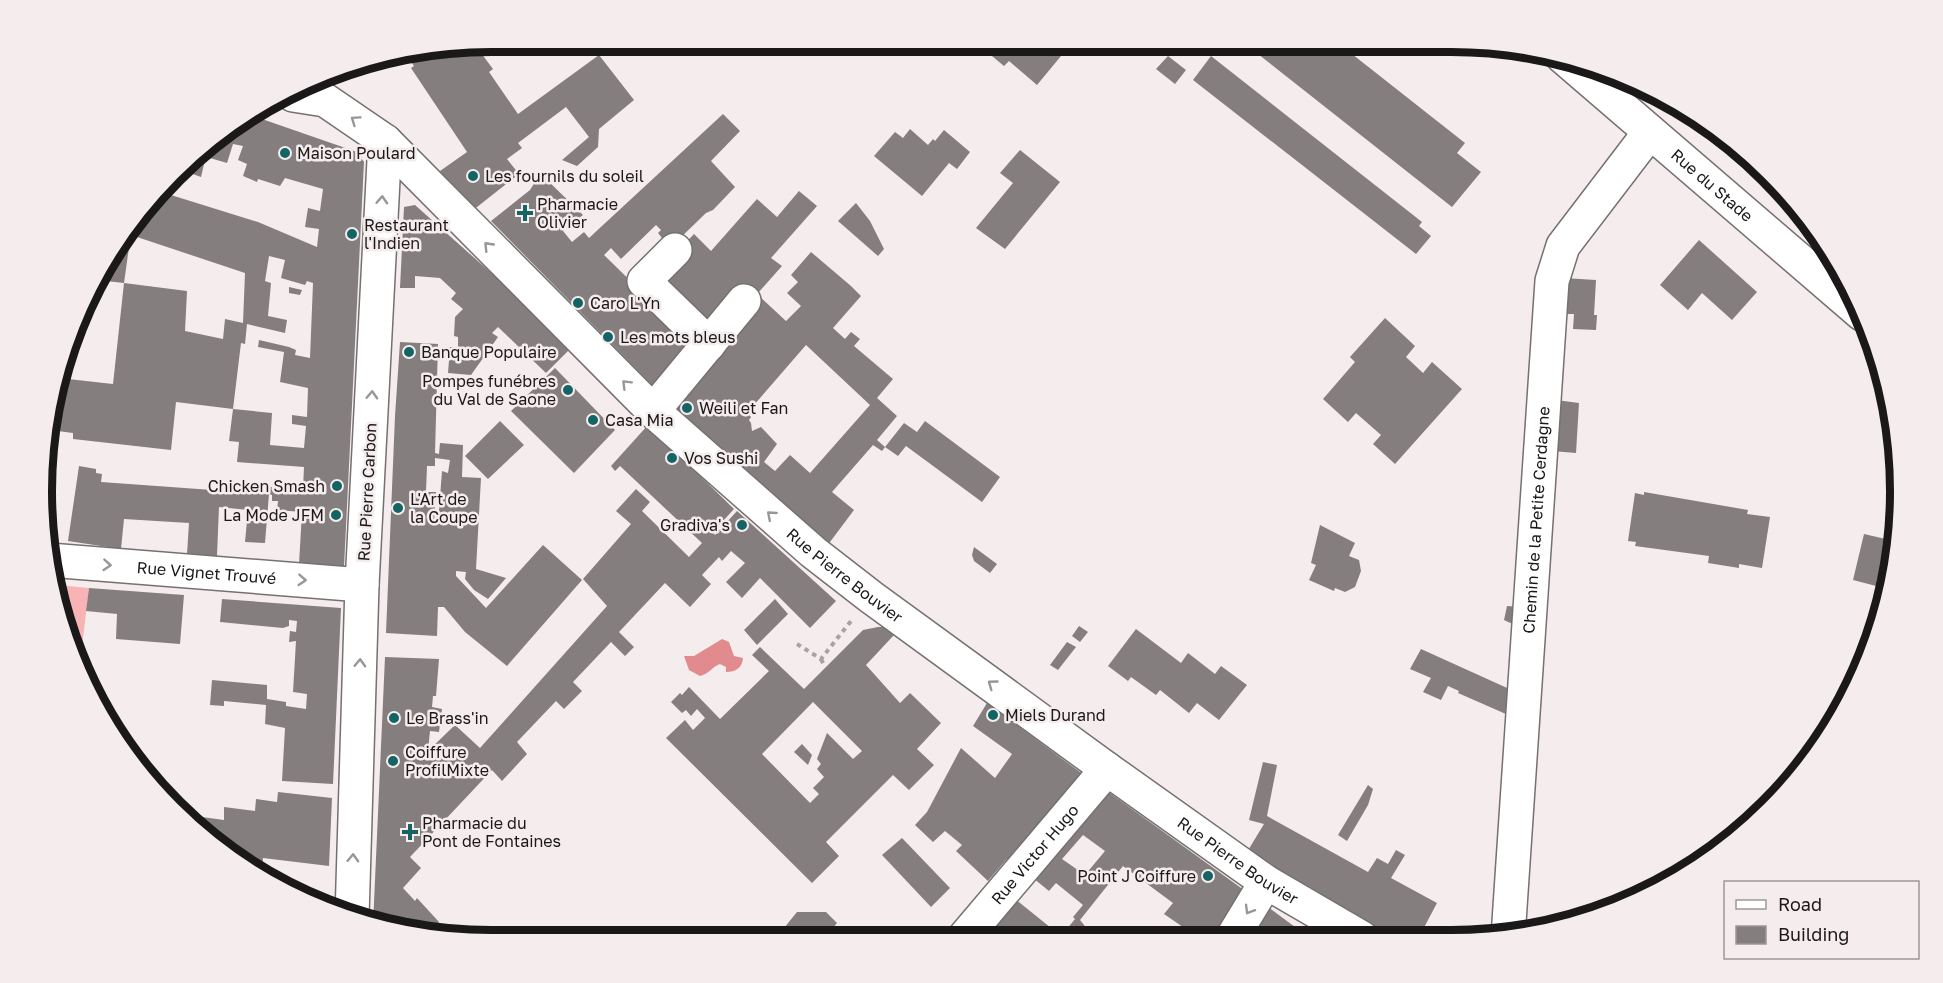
<svg xmlns="http://www.w3.org/2000/svg" width="1943" height="983" font-family="'Golos Text',sans-serif">
<rect width="100%" height="100%" fill="#f5eded"/>
<g fill="#f8b3b5">
<path d="M1661,95L1725,135L1789,195L1812,227Z"/>
<path d="M56,585L89,588L80,663Z"/>
</g>
<path fill="#e28b8e" d="M722,639L729,642L734,656L743,658C742,668 736,672 726,672V667L720,664C712,667 709,674 700,676L689,670L684,656H694Z"/>
<g fill="#857e7e" fill-rule="evenodd">
<path d="M975,42L1045,43L1061,56L1037,85L1009,61L1004,66Z"/>
<path d="M1244,43H1338L1465,143L1457,153L1481,172L1452,207Z"/>
<path d="M475,45L493,69L489,72L518,114L599,55L634,100L599,129L598,147L577,166L562,160L589,137L566,107L518,143L522,148L507,159L519,174L472,211L440,171L467,152L411,68L414,66L407,56L424,53L427,57L436,51Z"/>
<path d="M1168,56L1186,70L1175,84L1156,69Z"/>
<path d="M1211,56L1422,222L1419,226L1431,236L1416,254L1193,80Z"/>
<path d="M723,114L740,131L711,161L735,187L713,210L706,213L675,243L666,241L662,238L658,233L661,230L656,225L621,259L611,248L604,255L695,344L658,391L491,221L530,190L535,182L543,176L583,215L563,231L572,242L584,232L589,238Z"/>
<path d="M253,116L357,152L364,162L344,567L299,564L302,512L277,510L278,501H272V495L269,494L265,543L245,542L248,510L219,507L217,556L187,554L189,523L124,519L121,549L68,541L79,466L96,469V473L102,474L101,482L254,493L255,486L303,489L304,467L237,462L239,442L229,441L233,409L272,413L270,445L304,448L306,426L292,424V415L307,417L308,388L280,382L284,352L258,347L259,340L289,347L296,350L295,355L310,358L313,283L307,281L305,285L281,278L285,260L269,256L265,281L271,283L268,316L287,320L285,333L247,324L245,344L241,343L233,409L176,402L171,450L73,439V433L50,430L51,403L59,378L113,384L124,283L187,291L185,331L223,339L225,319L243,323L245,273L134,236L139,219L173,183L171,195L258,222L317,247L319,229L305,227L308,208L320,211L323,189L285,178L280,186L258,179L257,182L243,176L247,164L238,160L243,146L233,144L227,163L203,156L205,149L218,135Z"/>
<path d="M910,129L928,145L933,139L935,141L944,130L970,152L957,169L949,163L922,196L874,156L895,132L903,138Z"/>
<path d="M1020,150L1060,182L1005,249L976,228L1013,183L1000,173Z"/>
<path d="M197,157L205,160L201,177L184,171Z"/>
<path d="M799,191L817,206L771,258L782,266L757,294L786,321L801,306L787,293L798,282L791,275L811,252L851,286L861,296L833,328L845,339L851,332L860,339L854,346L893,379L877,398L897,416L877,440L885,447L882,451L873,445L832,492L854,510L827,546L674,408L757,294L745,283L706,331L650,280L694,234L711,251L757,199L777,217ZM806,345L870,405L810,473L790,455L775,471L764,462L777,444L761,427L752,431L751,423L749,420L751,417L747,413Z"/>
<path d="M856,203L870,221L884,249L878,256L838,221Z"/>
<path d="M415,205L498,279L570,349L546,373L498,327L492,333L498,337L471,375L448,373L450,347H458V337L454,336L455,317L463,309L451,299L456,293L440,278L415,276V288H400L404,207Z"/>
<path d="M132,226L124,283L97,280L118,242Z"/>
<path d="M1699,240L1757,292L1732,320L1702,293L1688,310L1660,285Z"/>
<path d="M1564,278L1596,280L1594,315H1597L1596,330L1573,329L1574,314H1562Z"/>
<path d="M289,287L302,290L300,295L289,293Z"/>
<path d="M1385,318L1415,346L1406,357L1423,373L1432,362L1462,389L1395,464L1373,444L1381,435L1356,413L1348,422L1323,399L1355,362L1350,357Z"/>
<path d="M400,342L438,344L435,453L439,454L440,443L463,445L462,477L481,478L476,569L506,578L488,599L474,590L465,579L466,572L456,571V576L486,608L543,545L582,580L507,666L465,632L444,607H438L437,636L386,633L395,416ZM435,458L450,460L448,473L442,471L438,523H434L436,492H426L427,466H435Z"/>
<path d="M555,368L615,430L574,473L511,411Z"/>
<path d="M1556,400L1579,403L1576,453L1552,451Z"/>
<path d="M500,421L524,445L488,479L465,456Z"/>
<path d="M925,421L1000,477L982,502L906,446L898,456L885,447L904,423L917,432Z"/>
<path d="M648,425L734,509L713,532L715,535L737,511L836,601L810,628L760,578L742,598L726,582L745,563L731,551L722,561L719,557L702,575L711,584L690,607L665,583L619,632L634,647L625,656L611,642L573,682L582,691L564,709L556,701L517,742L527,754L502,781L492,770L410,857L421,868L403,888L415,901L417,898L439,922L437,926L448,938L373,925L385,657L439,659L436,696H433L432,707L442,709L439,732L430,731L428,751L455,725L480,748L607,606L583,579L631,524L616,511L636,489L650,502L642,511L689,557L702,543L620,466L615,471L611,466Z"/>
<path d="M1644,492L1748,510L1747,514L1770,517L1762,568L1739,564V568L1708,563L1709,556L1635,546L1636,542L1628,541L1635,493L1644,495Z"/>
<path d="M1320,525L1355,543L1349,556L1359,560L1361,571L1355,587L1345,592L1335,588L1334,591L1309,580L1316,565L1311,563Z"/>
<path d="M1864,534L1890,540L1888,548L1895,550L1888,591L1880,589V587L1853,580Z"/>
<path d="M974,547L997,564L990,573L974,561L972,555Z"/>
<path d="M89,588L184,595L180,644L116,639L117,614L86,611Z"/>
<path d="M222,599L341,608L333,784L282,781L285,728L265,724L266,705L224,701V706L210,705L212,680L267,685V699L286,702V706L306,709L307,694L293,692L296,641L289,642L290,631L296,632L297,621L289,620V626L283,628L220,622Z"/>
<path d="M775,599L788,614L757,645L744,630Z"/>
<path d="M1507,606L1522,607L1521,628L1504,620Z"/>
<path d="M1079,626L1088,632L1080,642L1072,636Z"/>
<path d="M878,627H883L894,635L866,665L900,703L910,693L941,723L917,749L934,765L909,790L893,775L826,842L839,856L812,883L666,738L685,720L693,730L705,718L697,709L691,716L686,710L682,713L671,702L680,693L682,695L689,687L720,719L769,671L752,655L760,647L804,689L863,630ZM813,702L862,751L853,759L827,733L817,759L821,764L817,769L824,777L813,788L819,794L810,803L762,754Z"/>
<path d="M1136,629L1181,663L1188,653L1215,674L1221,666L1247,685L1219,720L1197,703L1189,713L1160,690L1156,695L1131,677L1128,681L1108,666Z"/>
<path d="M1067,642L1076,647L1058,670L1050,665Z"/>
<path d="M1421,649L1516,692L1515,718L1458,693L1459,691L1448,686L1441,700L1423,692L1431,678L1410,669Z"/>
<path d="M987,703L1088,778L1013,865L1007,859L988,881L956,851L962,845L945,831L933,842L915,825L927,812L961,748L995,778L1012,754L973,726Z"/>
<path d="M802,744L812,755L808,765L794,752Z"/>
<path d="M1263,762L1277,765L1267,816L1368,872L1377,858L1388,864L1396,850L1405,855L1391,878L1437,903L1419,937L1389,938L1247,852L1264,824L1249,820Z"/>
<path d="M1368,785L1373,789L1368,805L1347,841L1338,835Z"/>
<path d="M1107,791L1248,893L1220,938H1190L1193,934L1164,914L1173,903L1123,866L1080,920L1088,930L1082,938L998,939L988,932L1015,899L1061,936L1075,919L1073,917L1083,905L1056,883L1049,891L1033,878ZM1083,835L1105,851L1085,875L1062,859Z"/>
<path d="M278,792L332,798L329,866L263,858L262,872L180,814L224,820V807L255,811L256,799L277,802Z"/>
<path d="M902,838L950,888L931,907L882,855Z"/>
<path d="M1268,907L1310,938H1249Z"/>
<path d="M797,912H826L837,923L824,939H787L780,933Z"/>
</g>
<g fill="none" stroke-linecap="round" stroke-linejoin="round">
<defs>
<g id="street">
<path id="s1" d="M1562,56L1862,314"/>
<path id="s2" d="M385,141L653,411L813,552L871,597L1107,769L1266,882L1362,938"/>
<path d="M675,250L644,281L709,344"/>
<path d="M653,411L744,301"/>
<path id="s3" d="M49,560L362,585"/>
<path id="s4" d="M1508,937L1552,281L1563,246L1650,132"/>
<path d="M1232,938L1266,882"/>
<path id="s5" d="M963,939L1107,769"/>
</g>
<path id="secondary" d="M293,95L325,100L385,141L362,585L352,917"/>
</defs>
<use href="#street" stroke="#777070" stroke-width="36"/>
<use href="#secondary" stroke="#777070" stroke-width="36"/>
<g stroke="#a8a2a2" stroke-width="4" stroke-dasharray="4.5 4.5" stroke-linecap="butt">
<path d="M1684,114L1749,157"/>
<path d="M797,644L821,659L851,621"/>
<path d="M821,659L825,667"/>
</g>
<use href="#street" stroke="#fff" stroke-width="33"/>
<use href="#secondary" stroke="#fff" stroke-width="33"/>
</g>
<defs><path id="oneway-chevron" d="M-2-3.5L2.5 0L-2 3.5" fill="none" stroke-width="1.6" stroke-linecap="round" stroke-linejoin="round" transform="scale(1.5)"/></defs>
<g stroke="#989797">
<use href="#oneway-chevron" transform="translate(355 120) rotate(-145)"/>
<use href="#oneway-chevron" transform="translate(382 200) rotate(-87)"/>
<use href="#oneway-chevron" transform="translate(488 246) rotate(-134)"/>
<use href="#oneway-chevron" transform="translate(626 384) rotate(-135)"/>
<use href="#oneway-chevron" transform="translate(372 395) rotate(-87)"/>
<use href="#oneway-chevron" transform="translate(771 515) rotate(-139)"/>
<use href="#oneway-chevron" transform="translate(107 565) rotate(4)"/>
<use href="#oneway-chevron" transform="translate(302 580) rotate(4)"/>
<use href="#oneway-chevron" transform="translate(360 663) rotate(-88)"/>
<use href="#oneway-chevron" transform="translate(992 684) rotate(-144)"/>
<use href="#oneway-chevron" transform="translate(353 858) rotate(-88)"/>
<use href="#oneway-chevron" transform="translate(1249 910) rotate(121)"/>
</g>
<g fill="#146465" stroke="#f5eded" stroke-width="2">
<circle cx="285" cy="153" r="6"/>
<circle cx="473" cy="176" r="6"/>
<path d="M522 204h6v6h6v6h-6v6h-6v-6h-6v-6h6z"/>
<circle cx="352" cy="234" r="6"/>
<circle cx="578" cy="303" r="6"/>
<circle cx="608" cy="337" r="6"/>
<circle cx="409" cy="352" r="6"/>
<circle cx="568" cy="390" r="6"/>
<circle cx="687" cy="408" r="6"/>
<circle cx="593" cy="420" r="6"/>
<circle cx="672" cy="458" r="6"/>
<circle cx="337" cy="486" r="6"/>
<circle cx="398" cy="508" r="6"/>
<circle cx="336" cy="515" r="6"/>
<circle cx="742" cy="525" r="6"/>
<circle cx="993" cy="715" r="6"/>
<circle cx="394" cy="718" r="6"/>
<circle cx="393" cy="761" r="6"/>
<path d="M407 823h6v6h6v6h-6v6h-6v-6h-6v-6h6z"/>
<circle cx="1208" cy="876" r="6"/>
</g>
<g text-anchor="middle" dominant-baseline="central" stroke-width="5" stroke-linejoin="round" paint-order="stroke">
<g font-size="16" fill="#1a1818" stroke="#f5eded" text-anchor="start">
<text x="297" y="153">Maison Poulard</text>
<text x="485" y="176">Les fournils du soleil</text>
<text x="537" y="204">Pharmacie<tspan x="537" dy="18">Olivier</tspan></text>
<text x="364" y="225">Restaurant<tspan x="364" dy="18">l'Indien</tspan></text>
<text x="590" y="303">Caro L'Yn</text>
<text x="620" y="337">Les mots bleus</text>
<text x="421" y="352">Banque Populaire</text>
<text x="556" y="381" text-anchor="end">Pompes funébres<tspan x="556" dy="18">du Val de Saone</tspan></text>
<text x="699" y="408">Weili et Fan</text>
<text x="605" y="420">Casa Mia</text>
<text x="684" y="458">Vos Sushi</text>
<text x="325" y="486" text-anchor="end">Chicken Smash</text>
<text x="410" y="499">L'Art de<tspan x="410" dy="18">la Coupe</tspan></text>
<text x="324" y="515" text-anchor="end">La Mode JFM</text>
<text x="730" y="525" text-anchor="end">Gradiva's</text>
<text x="1005" y="715">Miels Durand</text>
<text x="406" y="718">Le Brass'in</text>
<text x="405" y="752">Coiffure<tspan x="405" dy="18">ProfilMixte</tspan></text>
<text x="422" y="823">Pharmacie du<tspan x="422" dy="18">Pont de Fontaines</tspan></text>
<text x="1196" y="876" text-anchor="end">Point J Coiffure</text>
</g>
<g font-size="16" fill="#1a1818" stroke="#f5eded">
<text stroke="none"><textPath href="#s1" startOffset="198">Rue du Stade</textPath></text>
<text transform="translate(367 492) rotate(-87)">Rue Pierre Carbon</text>
<text stroke="none"><textPath href="#s4" startOffset="418">Chemin de la Petite Cerdagne</textPath></text>
<text stroke="none"><textPath href="#s3" startOffset="158">Rue Vignet Trouvé</textPath></text>
<text stroke="none"><textPath href="#s2" startOffset="633">Rue Pierre Bouvier</textPath></text>
<text stroke="none"><textPath href="#s5" startOffset="111">Rue Victor Hugo</textPath></text>
<text stroke="none"><textPath href="#s2" startOffset="1119">Rue Pierre Bouvier</textPath></text>
</g>
</g>
<path d="M0 0H1943V983H0ZM491 52H1451A439 439 0 0 1 1890 491V491A439 439 0 0 1 1451 930H491A439 439 0 0 1 52 491V491A439 439 0 0 1 491 52Z" fill="#f5eded" fill-rule="evenodd"/>
<path fill="none" stroke="#1a1818" stroke-width="8" d="M491 52H1451A439 439 0 0 1 1890 491V491A439 439 0 0 1 1451 930H491A439 439 0 0 1 52 491V491A439 439 0 0 1 491 52Z"/>
<rect x="1724" y="881" width="195" height="78" fill="#f5eded" stroke="#9d9898" stroke-width="1.5"/>
<rect x="1736" y="900" width="30" height="9" fill="#ffffff" stroke="#9d9898" stroke-width="1.5"/>
<text x="1778" y="911" font-size="18" fill="#1a1818">Road</text>
<rect x="1736" y="926" width="30" height="18" fill="#857e7e" stroke="#9d9898" stroke-width="1.5"/>
<text x="1778" y="941" font-size="18" fill="#1a1818">Building</text>
</svg>
